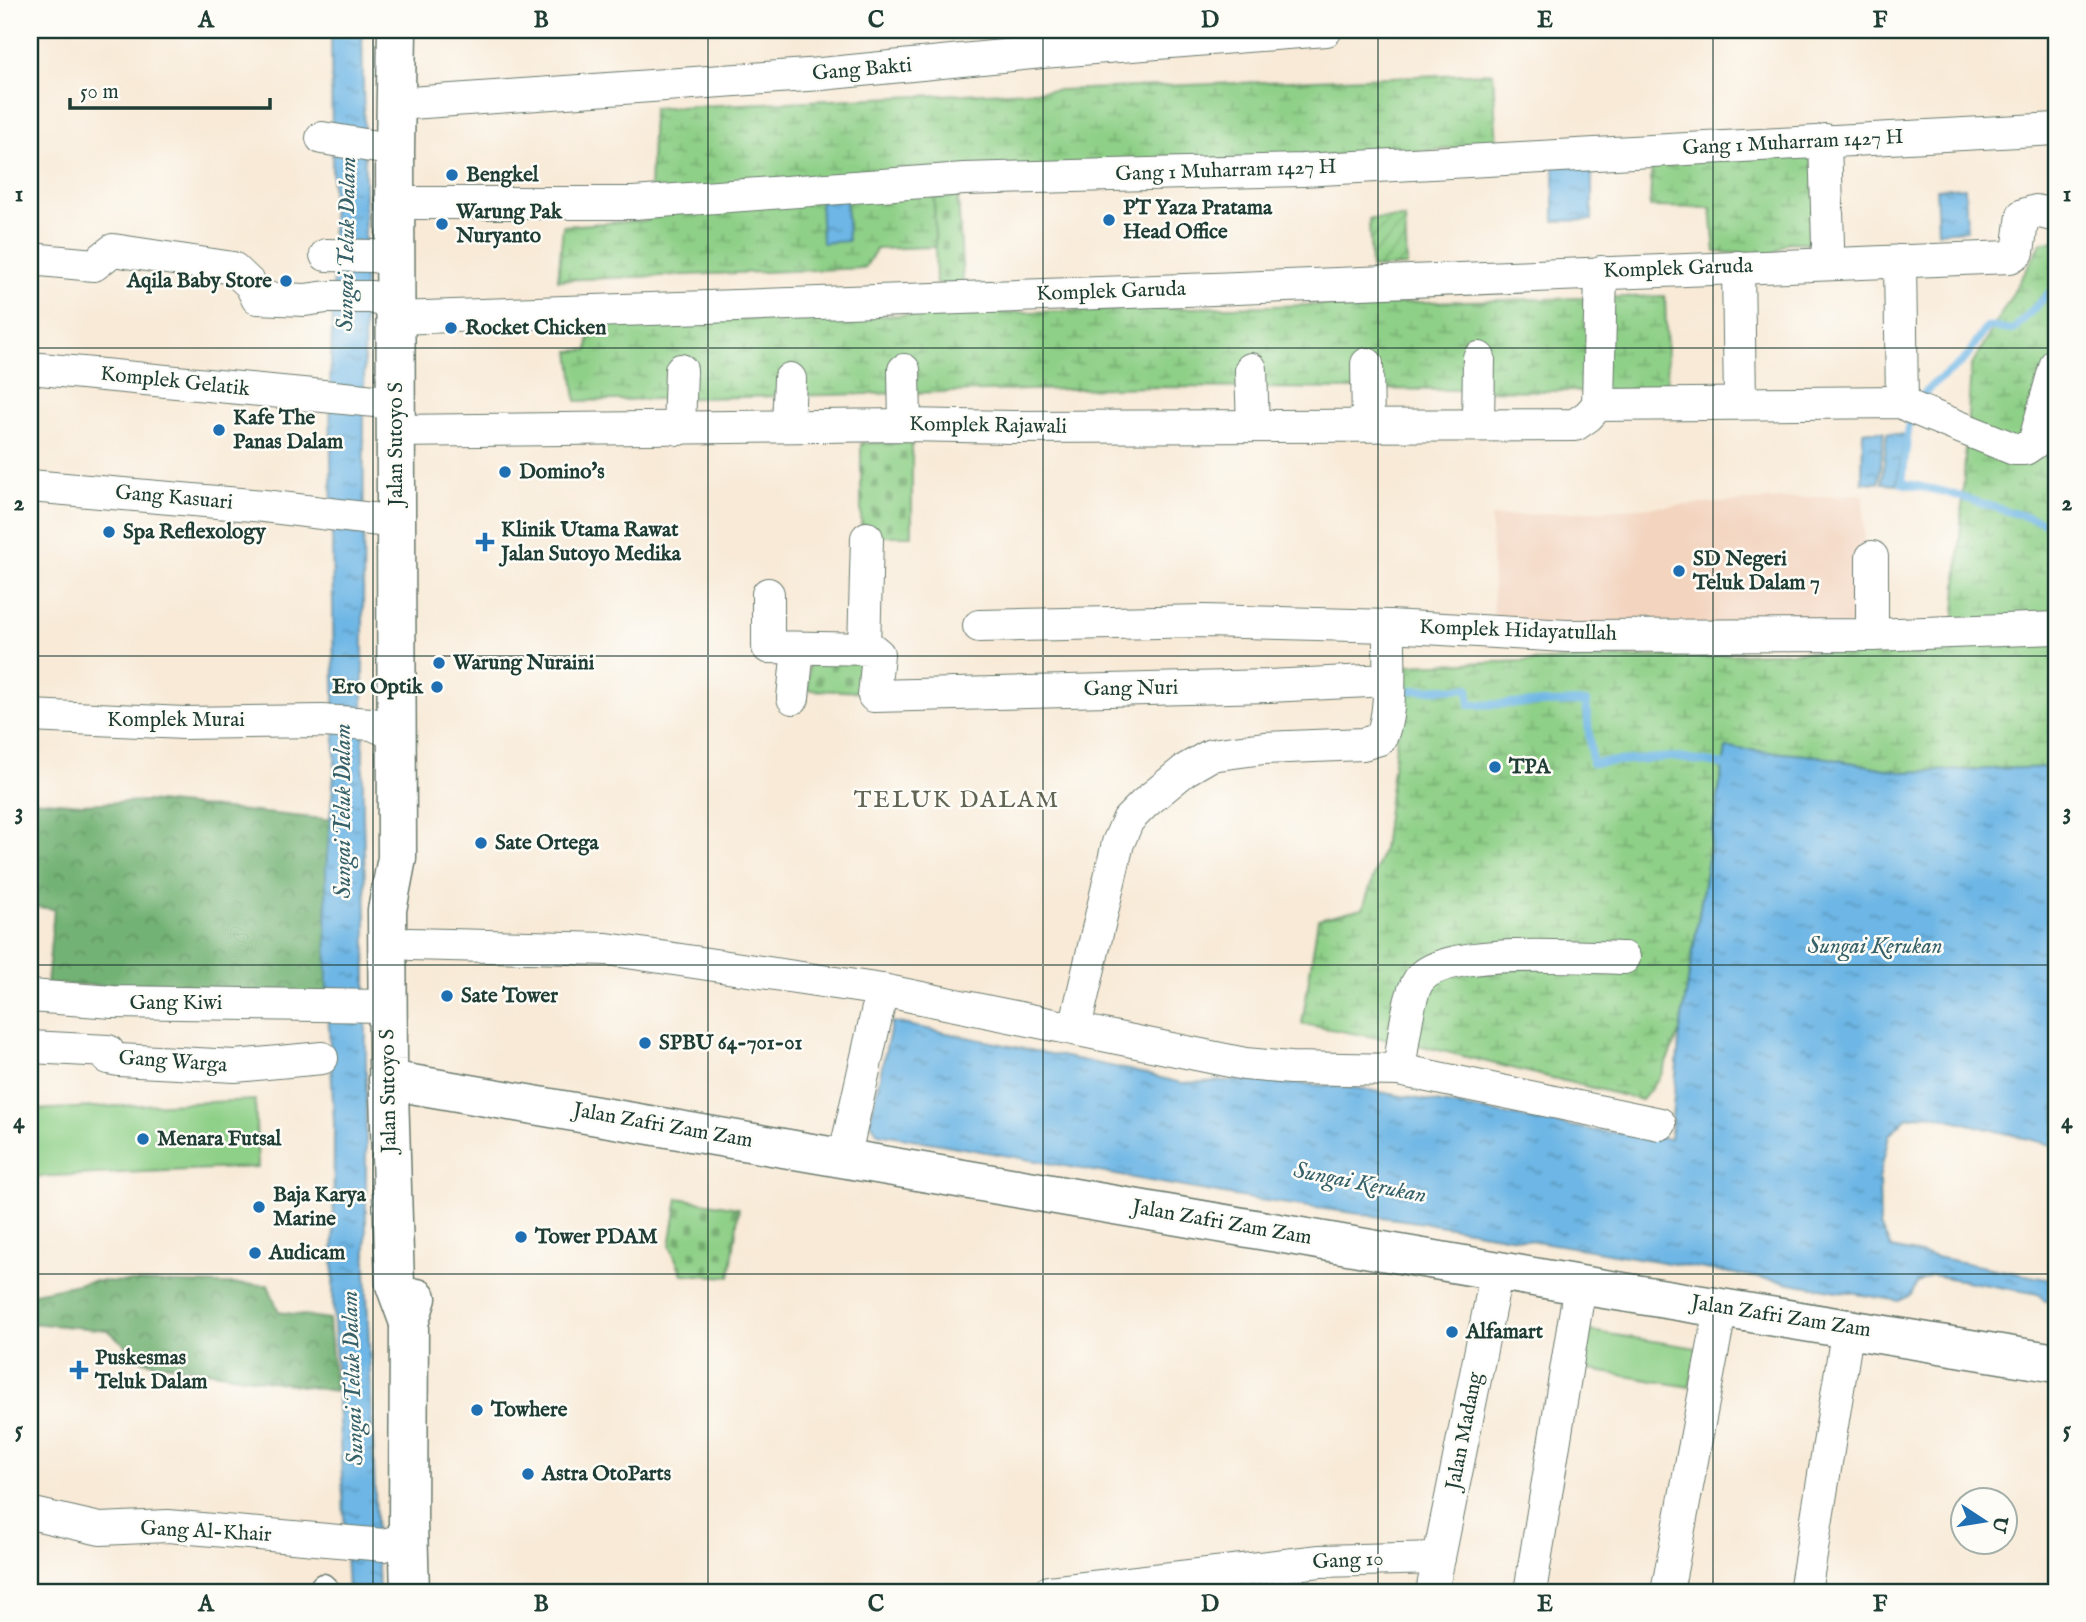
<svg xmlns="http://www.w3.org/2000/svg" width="2086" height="1622" font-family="'IM FELL English',serif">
<defs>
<pattern id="forest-crowns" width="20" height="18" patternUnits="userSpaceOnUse" patternTransform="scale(1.75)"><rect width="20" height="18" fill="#73b274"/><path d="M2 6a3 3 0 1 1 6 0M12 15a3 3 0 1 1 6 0" fill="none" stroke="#5e9260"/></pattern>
<pattern id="wetland-marsh" width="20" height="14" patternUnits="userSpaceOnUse" patternTransform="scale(1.75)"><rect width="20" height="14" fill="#8fd088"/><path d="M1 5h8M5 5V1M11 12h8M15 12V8" fill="none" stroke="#74aa70"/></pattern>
<pattern id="cemetery-stones" width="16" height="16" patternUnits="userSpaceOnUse" patternTransform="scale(1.75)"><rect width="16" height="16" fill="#8fd088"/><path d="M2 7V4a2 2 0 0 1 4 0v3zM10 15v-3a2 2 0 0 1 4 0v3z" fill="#74aa70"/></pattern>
<pattern id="garden-furrows" width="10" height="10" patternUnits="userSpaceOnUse" patternTransform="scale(1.75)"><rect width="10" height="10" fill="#8fd088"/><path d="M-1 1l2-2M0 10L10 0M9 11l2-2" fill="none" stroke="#74aa70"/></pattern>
<pattern id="water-ripples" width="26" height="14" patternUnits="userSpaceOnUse" patternTransform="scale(1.75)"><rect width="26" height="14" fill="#6db6e5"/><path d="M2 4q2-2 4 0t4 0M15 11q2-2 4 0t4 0" fill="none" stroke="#5995ba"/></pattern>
</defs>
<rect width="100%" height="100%" fill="#fdfcf7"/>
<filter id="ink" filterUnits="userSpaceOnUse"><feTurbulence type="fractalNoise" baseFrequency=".0143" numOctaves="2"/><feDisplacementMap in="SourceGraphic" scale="14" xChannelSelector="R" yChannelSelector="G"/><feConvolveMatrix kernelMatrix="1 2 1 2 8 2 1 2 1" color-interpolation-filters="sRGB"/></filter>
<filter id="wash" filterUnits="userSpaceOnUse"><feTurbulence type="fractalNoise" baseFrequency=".00686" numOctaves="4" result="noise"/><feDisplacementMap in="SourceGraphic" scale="28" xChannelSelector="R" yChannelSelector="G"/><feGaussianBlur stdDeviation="1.57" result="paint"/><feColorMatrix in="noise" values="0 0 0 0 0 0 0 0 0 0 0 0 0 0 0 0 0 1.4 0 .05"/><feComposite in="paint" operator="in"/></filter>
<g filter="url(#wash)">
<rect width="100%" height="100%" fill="#f8ead7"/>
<path fill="#f3d4bf" d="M1863,494L1866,625L1494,630L1491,517Z"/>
<g fill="#8fd088" stroke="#57865e" stroke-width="2">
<path d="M255,1100L258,1167L30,1177V1110Z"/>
<path d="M1590,1331L1697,1348L1690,1387L1584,1369Z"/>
</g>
<g fill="url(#forest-crowns)" stroke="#497854" stroke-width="2">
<path d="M30,800L82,804L147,801L333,820L336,998L196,988L47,984L54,909L30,906Z"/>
<path d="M92,1281L268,1285L279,1312L329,1319L335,1391L143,1361L108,1330L30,1323V1294Z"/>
</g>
<g fill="url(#wetland-marsh)" stroke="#57865e" stroke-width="2">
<path d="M1493,73L1497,146L957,179V246L876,249L865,268L558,280L563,226L649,220L653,108L1008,92Z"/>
<path d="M1815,152L1824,243L1788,242L1772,255L1715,252L1711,208L1650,207L1652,159Z"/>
<path d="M2056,241V767L1901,772L1817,756L1726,748L1680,1031L1660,1077L1642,1100L1418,1045L1302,1024L1318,919L1363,908L1383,849L1406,665L1953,647L1971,367L2042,242Z"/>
<path d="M1665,296L1668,392L1155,387L576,401L570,351L588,350L590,323Z"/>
</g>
<g fill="url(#cemetery-stones)" stroke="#57865e" stroke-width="2">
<path d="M934,197H958L963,284H936Z"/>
<path d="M912,442V536H861V443Z"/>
<path d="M809,651L872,652L870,692L808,690Z"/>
<path d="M678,1198L739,1208L730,1277L682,1274L670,1246Z"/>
</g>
<path fill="url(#garden-furrows)" stroke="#57865e" stroke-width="2" d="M1405,218L1407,266L1371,268L1369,219Z"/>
<g fill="url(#water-ripples)" stroke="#467a8c" stroke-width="2">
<path d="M331,30H362L365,177L363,634V817L366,915V1271L379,1592H348L333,1306L334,1122L327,990L326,868L335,761L330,385L333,305Z"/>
<path d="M1554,165H1592V220L1554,221Z"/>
<path d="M1965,187L1967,230L1938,232L1936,189Z"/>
<path d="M846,198L848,241L822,243L820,200Z"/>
<path d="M1863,431H1884L1879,483L1862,482Z"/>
<path d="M1887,433L1905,435L1897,484L1882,483Z"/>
<path d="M1726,748L1817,756L1901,772L2056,767V1146L1929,1114L1906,1118L1889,1135L1879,1179L1880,1226L1891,1248L2056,1281V1301H2045L2038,1294L1932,1275L1917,1283L1911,1295L1899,1301L1432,1224L1252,1199L878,1133L870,1121L892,1022L1125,1069L1181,1083L1247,1080L1357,1088L1592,1130L1670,1139L1680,1031Z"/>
</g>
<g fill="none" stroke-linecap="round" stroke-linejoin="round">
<g stroke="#6db6e5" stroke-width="8">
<path d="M1918,404C1928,382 1949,376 1965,359C1973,350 1978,337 1987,327L2013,330L2056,286"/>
<path d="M1912,416L1909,422L1902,483L1945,492L2056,526"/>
<path d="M1396,691L1468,688L1470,705L1586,702L1592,763L1672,757L1732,766"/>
</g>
</g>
</g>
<g filter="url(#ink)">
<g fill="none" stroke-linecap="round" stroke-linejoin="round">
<defs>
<path id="pedestrian" d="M323,1586L329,1592"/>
<g id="minor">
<path d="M396,104L821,74L1042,52L1326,30"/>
<path d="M322,138L395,150"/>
<path d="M1825,140L1828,245L1826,263"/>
<path d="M396,203H633L964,179L1302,170L2056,129"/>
<path d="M326,255L372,256L396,260"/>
<path d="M30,259L94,265L113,250L233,268L251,285L257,298L305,300L327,297H372L396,305"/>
<path d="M1900,261L1902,402"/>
<path d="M1738,267L1740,403"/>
<path d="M396,318L1213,289L2010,257L2018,252L2023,215L2036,211L2056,216"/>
<path d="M1367,364L1368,425"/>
<path d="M30,368L396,403"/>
<path d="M1251,369L1253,426"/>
<path d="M904,370L905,425"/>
<path d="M1598,405L1601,272"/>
<path d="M1478,425L1479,358"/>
<path d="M788,426L790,379"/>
<path d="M679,429L681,370"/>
<path d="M396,431L905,425L1012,427L1575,425L1588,416L1598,405L1902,402L1910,407L2014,449H2025L2034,443L2056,364"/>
<path d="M30,486L264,506L396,522"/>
<path d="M1872,557V635"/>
<path d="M768,594V647L872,649L878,654L874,696L1269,686L1388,680"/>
<path d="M979,626L1204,621L1389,626L1567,636L1872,635L2056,628"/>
<path d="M864,648L867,538"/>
<path d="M793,698L798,648"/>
<path d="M30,716L184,723L322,721L372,724L397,735"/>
<path d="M410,944L607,949L882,990L1245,1064L1290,1068L1399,1070L1660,1124"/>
<path d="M30,996L113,1002L387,1006"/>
<path d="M1075,1028L1118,843L1128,820L1145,803L1185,770L1211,755L1264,748L1363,744L1380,739C1394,713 1388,657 1389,626"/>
<path d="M30,1047L108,1051V1058L119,1060L235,1066L322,1058"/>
<path d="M1399,1070C1403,1048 1407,997 1419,980C1444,946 1581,957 1624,958"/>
<path d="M844,1159L882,990"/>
<path d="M30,1513L100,1529L168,1526L384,1545L408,1538"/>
<path d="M1049,1592L1320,1561L1439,1558"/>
<path d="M1432,1592L1497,1270"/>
<path d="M1530,1592L1580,1285"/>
<path d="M1667,1592L1721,1307"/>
<path d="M1805,1592L1848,1327"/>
</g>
<path id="secondary" d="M388,1080L1580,1285L2056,1363"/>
<g id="trunk">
<path d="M397,30L395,150L397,858L387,910L388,1060L395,1285L409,1323"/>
<path d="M410,1592L408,1523L409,1323L417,1298"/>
</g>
</defs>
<use href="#pedestrian" stroke="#6b7a6d" stroke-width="27"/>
<use href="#minor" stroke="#6b7a6d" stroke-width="34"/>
<use href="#secondary" stroke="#6b7a6d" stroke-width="41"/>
<use href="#trunk" stroke="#6b7a6d" stroke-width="41"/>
<use href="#pedestrian" stroke="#fff" stroke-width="24"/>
<use href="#minor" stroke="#fff" stroke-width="32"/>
<use href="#secondary" stroke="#fff" stroke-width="38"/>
<use href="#trunk" stroke="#fff" stroke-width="38"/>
</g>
</g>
<path fill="none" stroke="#1f3d34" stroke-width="2" stroke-opacity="0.55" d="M373,30V1592M708,30V1592M1043,30V1592M1378,30V1592M1713,30V1592M30,348H2056M30,656H2056M30,965H2056M30,1274H2056"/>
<g fill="#1f6fb2" stroke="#fdfcf7" stroke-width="2.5">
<circle cx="452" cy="175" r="7"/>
<circle cx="1109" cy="220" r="7"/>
<circle cx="442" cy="224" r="7"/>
<circle cx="286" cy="281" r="7"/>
<circle cx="451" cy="328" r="7"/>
<circle cx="219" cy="430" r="7"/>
<circle cx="505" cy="472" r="7"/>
<circle cx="109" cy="532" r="7"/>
<path d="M481.5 531.5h7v7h7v7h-7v7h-7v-7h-7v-7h7z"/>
<circle cx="1679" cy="571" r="7"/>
<circle cx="439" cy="663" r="7"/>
<circle cx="437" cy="687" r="7"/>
<circle cx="1495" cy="767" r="7"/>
<circle cx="481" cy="843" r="7"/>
<circle cx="447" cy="996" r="7"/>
<circle cx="645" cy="1043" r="7"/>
<circle cx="143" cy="1139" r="7"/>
<circle cx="259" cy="1207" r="7"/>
<circle cx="521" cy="1237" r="7"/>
<circle cx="255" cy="1253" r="7"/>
<circle cx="1452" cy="1332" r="7"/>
<path d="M75.5 1359.5h7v7h7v7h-7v7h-7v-7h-7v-7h7z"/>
<circle cx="477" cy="1410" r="7"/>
<circle cx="528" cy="1474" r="7"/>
</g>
<g text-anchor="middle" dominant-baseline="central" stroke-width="5" stroke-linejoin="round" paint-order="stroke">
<g font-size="21" fill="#1f3d34" stroke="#fdfcf7">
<text transform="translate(862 70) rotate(-5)">Gang Bakti</text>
<text transform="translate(1793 143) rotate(-3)">Gang 1 Muharram 1427 H</text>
<text transform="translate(1226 171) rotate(-2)">Gang 1 Muharram 1427 H</text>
<text transform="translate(1678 269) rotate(-2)">Komplek Garuda</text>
<text transform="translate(1111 292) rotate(-2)">Komplek Garuda</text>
<text transform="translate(175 382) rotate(6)">Komplek Gelatik</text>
<text transform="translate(988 426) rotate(1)">Komplek Rajawali</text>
<text transform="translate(396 444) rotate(-90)">Jalan Sutoyo S</text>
<text transform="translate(174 498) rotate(5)">Gang Kasuari</text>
<text transform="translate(1518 631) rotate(2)">Komplek Hidayatullah</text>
<text transform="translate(1131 689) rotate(-1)">Gang Nuri</text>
<text x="176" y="720">Komplek Murai</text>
<text x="176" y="1003">Gang Kiwi</text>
<text transform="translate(173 1062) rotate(4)">Gang Warga</text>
<text transform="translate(389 1091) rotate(-91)">Jalan Sutoyo S</text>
<text transform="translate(663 1126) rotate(10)">Jalan Zafri Zam Zam</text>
<text transform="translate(1222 1223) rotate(10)">Jalan Zafri Zam Zam</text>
<text transform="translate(1781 1317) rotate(9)">Jalan Zafri Zam Zam</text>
<text transform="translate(1465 1431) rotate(-79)">Jalan Madang</text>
<text transform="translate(206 1532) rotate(3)">Gang Al-Khair</text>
<text transform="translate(1348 1561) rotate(-3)">Gang 10</text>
</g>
<g font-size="21" font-weight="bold" fill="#1f3d34" stroke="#fdfcf7" text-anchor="start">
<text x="466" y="175">Bengkel</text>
<text x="1123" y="208">PT Yaza Pratama<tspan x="1123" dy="24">Head Office</tspan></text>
<text x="456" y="212">Warung Pak<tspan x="456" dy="24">Nuryanto</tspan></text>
<text x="272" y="281" text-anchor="end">Aqila Baby Store</text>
<text x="465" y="328">Rocket Chicken</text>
<text x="233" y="418">Kafe The<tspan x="233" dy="24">Panas Dalam</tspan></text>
<text x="519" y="472">Domino's</text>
<text x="501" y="530">Klinik Utama Rawat<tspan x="501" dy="24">Jalan Sutoyo Medika</tspan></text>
<text x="123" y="532">Spa Reflexology</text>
<text x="1693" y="559">SD Negeri<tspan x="1693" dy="24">Teluk Dalam 7</tspan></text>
<text x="453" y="663">Warung Nuraini</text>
<text x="423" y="687" text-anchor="end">Ero Optik</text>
<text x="1509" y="767">TPA</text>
<text x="495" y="843">Sate Ortega</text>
<text x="461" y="996">Sate Tower</text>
<text x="659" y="1043">SPBU 64-701-01</text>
<text x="157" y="1139">Menara Futsal</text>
<text x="273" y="1195">Baja Karya<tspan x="273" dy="24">Marine</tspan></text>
<text x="535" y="1237">Tower PDAM</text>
<text x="269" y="1253">Audicam</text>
<text x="1466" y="1332">Alfamart</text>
<text x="95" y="1358">Puskesmas<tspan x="95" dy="24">Teluk Dalam</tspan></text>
<text x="491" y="1410">Towhere</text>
<text x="542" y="1474">Astra OtoParts</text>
</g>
<g font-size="23" font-style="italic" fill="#366169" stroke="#fdfcf7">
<text transform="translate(347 244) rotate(-89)">Sungai Teluk Dalam</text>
<text transform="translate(343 811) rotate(-90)">Sungai Teluk Dalam</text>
<text x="1875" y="946">Sungai Kerukan</text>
<text transform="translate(1360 1183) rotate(11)">Sungai Kerukan</text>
<text transform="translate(353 1378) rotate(-92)">Sungai Teluk Dalam</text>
</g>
<g font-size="24" letter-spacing="2" fill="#606453" stroke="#fdfcf7">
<text x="957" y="800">TELUK DALAM</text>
</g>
</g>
<rect width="2086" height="1622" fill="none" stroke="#fdfcf7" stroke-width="77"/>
<g transform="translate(1984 1521) rotate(102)"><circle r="33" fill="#fdfcf7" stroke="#a4b0a9" stroke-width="2"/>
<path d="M0-5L12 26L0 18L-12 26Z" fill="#1f6fb2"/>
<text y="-10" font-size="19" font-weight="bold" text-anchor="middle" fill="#1f3d34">U</text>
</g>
<path d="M70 98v10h200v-10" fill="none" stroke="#1f3d34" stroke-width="3.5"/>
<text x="80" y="98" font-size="21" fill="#1f3d34" stroke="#fdfcf7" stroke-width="5" paint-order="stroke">50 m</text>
<rect x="38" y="38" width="2010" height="1546" fill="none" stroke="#1f3d34" stroke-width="2.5"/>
<g font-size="23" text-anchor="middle" font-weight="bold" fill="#1f3d34">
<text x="206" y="27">A</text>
<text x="541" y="27">B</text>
<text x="876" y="27">C</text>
<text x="1210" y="27">D</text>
<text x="1545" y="27">E</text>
<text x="1880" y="27">F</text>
<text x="19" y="201">1</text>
<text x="2067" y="201">1</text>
<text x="19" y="510">2</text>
<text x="2067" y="510">2</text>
<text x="19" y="819">3</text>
<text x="2067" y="819">3</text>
<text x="19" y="1128">4</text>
<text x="2067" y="1128">4</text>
<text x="19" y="1437">5</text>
<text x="2067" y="1437">5</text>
<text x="206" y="1611">A</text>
<text x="541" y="1611">B</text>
<text x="876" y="1611">C</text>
<text x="1210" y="1611">D</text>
<text x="1545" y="1611">E</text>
<text x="1880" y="1611">F</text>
</g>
</svg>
